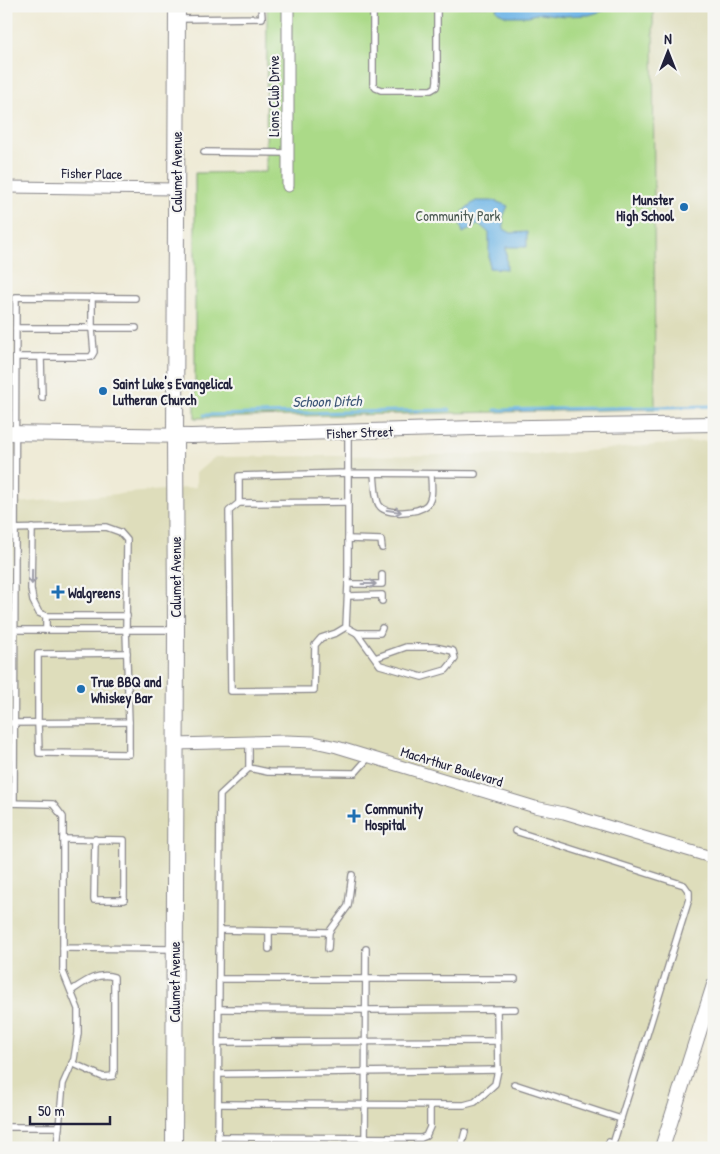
<svg xmlns="http://www.w3.org/2000/svg" width="720" height="1154" font-family="'Patrick Hand',sans-serif">
<rect width="100%" height="100%" fill="#f6f6f2"/>
<filter id="ink" filterUnits="userSpaceOnUse"><feTurbulence type="fractalNoise" baseFrequency=".02" numOctaves="2"/><feDisplacementMap in="SourceGraphic" scale="10" xChannelSelector="R" yChannelSelector="G"/><feConvolveMatrix kernelMatrix="1 2 1 2 8 2 1 2 1" color-interpolation-filters="sRGB"/></filter>
<filter id="wash" filterUnits="userSpaceOnUse"><feTurbulence type="fractalNoise" baseFrequency=".0096" numOctaves="4" result="noise"/><feDisplacementMap in="SourceGraphic" scale="20" xChannelSelector="R" yChannelSelector="G"/><feGaussianBlur stdDeviation="1.12" result="paint"/><feColorMatrix in="noise" values="0 0 0 0 0 0 0 0 0 0 0 0 0 0 0 0 0 1.4 0 .05"/><feComposite in="paint" operator="in"/></filter>
<g filter="url(#wash)">
<rect width="100%" height="100%" fill="#efebd7"/>
<g fill="#deddbb">
<path d="M653,6H714V408L655,409Z"/>
<path d="M714,440V976L661,1148H6V504L196,487V473L215,457L542,454V455Z"/>
</g>
<path fill="#abda88" stroke="#667e62" d="M267,6H653L655,409L195,418V173L266,172Z"/>
<g fill="#6fb6e6" stroke="#486c90">
<path d="M501,6H611L609,9L589,15L564,16L540,13L528,16H507L498,12L496,8Z"/>
<path d="M476,201H495L508,206L503,217L504,229L511,233L527,232V247H506L507,269L489,268V233L479,224L463,233C457,215 461,211 476,201Z"/>
</g>
<g fill="none" stroke-linecap="round" stroke-linejoin="round">
<g stroke="#6fb6e6" stroke-width="3">
<path d="M495,410L714,406"/>
<path d="M204,415L450,410"/>
</g>
</g>
</g>
<g filter="url(#ink)">
<g fill="none" stroke-linecap="round" stroke-linejoin="round">
<defs>
<g id="service">
<path d="M373,6V84L376,88L381,90H431L436,87L437,81V6"/>
<path d="M179,19L262,18L261,6"/>
<path d="M204,152L288,153"/>
<path d="M16,328H136"/>
<path d="M16,357H41"/>
<path d="M42,398L41,357H91L94,352L92,329V297"/>
<path d="M348,433V584L346,627L336,633L321,638L315,645L314,690L231,691L229,511L239,503V476L348,473L475,474"/>
<path d="M374,474C375,481 375,499 379,505C386,516 418,513 427,505C434,497 431,483 431,474"/>
<path d="M239,503L348,502"/>
<path d="M32,528L31,589L33,601L39,613L46,616V630"/>
<path d="M6,529L106,527L120,532L127,540L126,630L129,722L6,723"/>
<path d="M348,539L381,540L382,548"/>
<path d="M348,584H382V575"/>
<path d="M348,596L382,595V601"/>
<path d="M46,616H127"/>
<path d="M346,627L357,633H380L382,628"/>
<path d="M15,630H175"/>
<path d="M357,633L380,665L422,677L446,670L455,659L453,651L435,647H406L375,658"/>
<path d="M127,653L38,654V722L39,753L129,754V722"/>
<path d="M249,768L268,772L355,773L369,757"/>
<path d="M6,803L53,804L63,817V948L174,949"/>
<path d="M14,803L16,297L135,298"/>
<path d="M515,831L684,885L689,892V899L613,1144"/>
<path d="M63,839L124,840V900H94L95,839"/>
<path d="M220,930L329,932L328,949"/>
<path d="M269,931V949"/>
<path d="M329,932L348,906L352,875"/>
<path d="M219,979H515"/>
<path d="M71,991C83,983 98,971 114,977V1071L113,1076L103,1077L72,1063"/>
<path d="M219,1009L366,1010L515,1009"/>
<path d="M219,1042L497,1041"/>
<path d="M219,1074L498,1070"/>
<path d="M514,1084L621,1119"/>
<path d="M219,1104L464,1105L475,1102L495,1084L498,1070L497,1010"/>
<path d="M6,1127H59"/>
<path d="M218,1137L421,1138L426,1136L430,1127V1105"/>
<path d="M57,1148L63,1084L74,1059L78,1033V1009L63,972V948"/>
<path d="M218,1148L220,795L249,768V742"/>
<path d="M365,1148L366,949"/>
<path d="M461,1148L465,1132"/>
<path d="M607,1148L609,1142"/>
</g>
<g id="minor">
<path d="M288,6V186"/>
<path d="M6,187L176,189"/>
<path d="M175,744L286,741L314,742L337,747L535,807L564,813L714,858"/>
</g>
<g id="tertiary">
<path d="M6,433L191,436L475,428L714,424"/>
<path d="M662,1148L714,985"/>
</g>
<path id="secondary" d="M174,1148L176,630L175,436L177,6"/>
</defs>
<use href="#service" stroke="#888689" stroke-width="8"/>
<use href="#minor" stroke="#888689" stroke-width="13"/>
<use href="#tertiary" stroke="#888689" stroke-width="16"/>
<use href="#secondary" stroke="#888689" stroke-width="18"/>
<use href="#service" stroke="#fff" stroke-width="5.5"/>
<use href="#minor" stroke="#fff" stroke-width="11"/>
<use href="#tertiary" stroke="#fff" stroke-width="14"/>
<use href="#secondary" stroke="#fff" stroke-width="16"/>
</g>
<defs><path id="oneway-shaft" d="M-6 0H5M1.5-3L5.5 0L1.5 3" fill="none" stroke-width="1.6" stroke-linecap="round" stroke-linejoin="round" transform="scale(1.25)"/></defs>
<g stroke="#9c9ca7">
<use href="#oneway-shaft" transform="translate(394 511) rotate(8)"/>
<use href="#oneway-shaft" transform="translate(32 577) rotate(91)"/>
<use href="#oneway-shaft" transform="translate(369 584)"/>
</g>
</g>
<g fill="#1f6fb2" stroke="#f6f6f2" stroke-width="2">
<circle cx="684" cy="207" r="5"/>
<circle cx="103" cy="391" r="5"/>
<path d="M55.5 584.5h5v5h5v5h-5v5h-5v-5h-5v-5h5z"/>
<circle cx="81" cy="689" r="5"/>
<path d="M351.5 808.5h5v5h5v5h-5v5h-5v-5h-5v-5h5z"/>
</g>
<g text-anchor="middle" dominant-baseline="central" stroke-width="4.5" stroke-linejoin="round" paint-order="stroke">
<g font-size="14" fill="#22223b" stroke="#f6f6f2">
<text transform="translate(273 96) rotate(-90)">Lions Club Drive</text>
<text transform="translate(176 172) rotate(-90)">Calumet Avenue</text>
<text transform="translate(92 173) rotate(1)">Fisher Place</text>
<text transform="translate(360 432) rotate(-2)">Fisher Street</text>
<text transform="translate(175 577) rotate(-90)">Calumet Avenue</text>
<text transform="translate(452 766) rotate(17)">MacArthur Boulevard</text>
<text transform="translate(174 982) rotate(-90)">Calumet Avenue</text>
</g>
<g font-size="14" font-weight="bold" fill="#22223b" stroke="#f6f6f2" text-anchor="start">
<text x="674" y="199" text-anchor="end">Munster<tspan x="674" dy="16">High School</tspan></text>
<text x="113" y="383">Saint Luke's Evangelical<tspan x="113" dy="16">Lutheran Church</tspan></text>
<text x="68" y="592">Walgreens</text>
<text x="91" y="681">True BBQ and<tspan x="91" dy="16">Whiskey Bar</tspan></text>
<text x="365" y="808">Community<tspan x="365" dy="16">Hospital</tspan></text>
</g>
<g font-size="14" fill="#4b5952" stroke="#f6f6f2">
<text x="458" y="215">Community Park</text>
</g>
<g font-size="15" font-style="italic" fill="#3d5677" stroke="#f6f6f2">
<text transform="translate(327 401) rotate(-1)">Schoon Ditch</text>
</g>
</g>
<rect width="720" height="1154" fill="none" stroke="#f6f6f2" stroke-width="25"/>
<g transform="translate(668 52)" stroke="#f6f6f2" stroke-width="4" paint-order="stroke">
<path d="M0-4L9 19L0 12L-9 19Z" fill="#22223b"/>
<text y="-8" font-size="14" font-weight="bold" text-anchor="middle" fill="#22223b">N</text>
</g>
<path d="M30 1116v8h80v-8" fill="none" stroke="#22223b" stroke-width="2.5"/>
<text x="38" y="1116" font-size="15" fill="#22223b" stroke="#f6f6f2" stroke-width="4" paint-order="stroke">50 m</text>
</svg>
